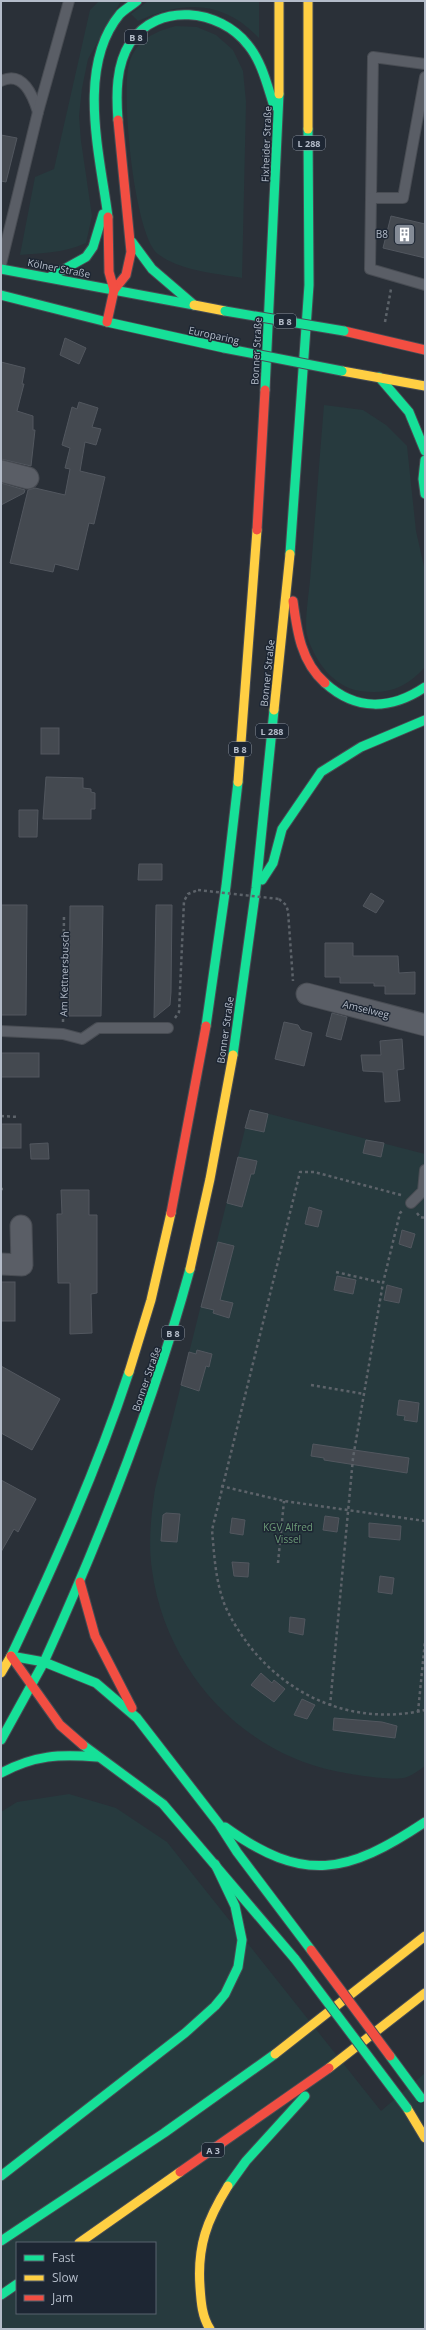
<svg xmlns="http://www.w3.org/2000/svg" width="426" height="2330" font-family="'Open Sans',sans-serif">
<rect width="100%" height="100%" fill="#2a3038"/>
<g fill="#273a3e" fill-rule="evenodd">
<path d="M99,1H121L88,59L82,88L79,116L81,141L92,216L86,243C65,253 41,253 20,255L35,177L54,169L90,10Z"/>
<path d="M148,1H259V38C223,0 184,0 138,21L131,14Z"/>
<path d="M176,26L197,27L216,35L233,50L243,71L246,102L242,278C215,273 180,271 158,254C134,235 121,94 129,64C135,41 155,31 176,26Z"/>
<path d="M324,405L363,410L386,425L407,446L416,531L425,571V667C406,688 388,695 360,691C333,687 314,660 307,635C304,625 309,592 310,580C315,522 319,463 324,405Z"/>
<path d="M250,1109L425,1154V1766C419,1770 413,1775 407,1777C394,1782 350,1774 335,1771C239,1751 165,1668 152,1570C148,1543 151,1516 155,1489Z"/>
<path d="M69,1794L116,1808L167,1842L381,2111L425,2073V2329H1V1812L17,1802ZM17,2243H155V2313H17Z"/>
</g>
<g fill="#444950" stroke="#52575f">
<path d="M1,135L17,138L6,182L1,181Z"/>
<path d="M391,216L425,224V258L383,248Z"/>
<path d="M65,338L86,348L79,364L60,355Z"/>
<path d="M1,362L25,368L22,384H24L17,411L33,416V430H35L31,466L1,459Z"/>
<path d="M79,402L98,408L92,427L101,429L96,445L85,442L80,471L105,477L94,524L89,523L78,570L55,564L53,572L10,563L28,490L35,488L65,495L70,469L65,468L70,448L62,445L72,407L77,409Z"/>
<path d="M1,483L25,490L24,493L1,505Z"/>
<rect x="41" y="728" width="18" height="26"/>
<path d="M46,777L83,778V788L91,789V792L95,793V809H91V819H43Z"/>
<path d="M19,810H38L37,837H19Z"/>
<path d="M139,864H162V880H138Z"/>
<path d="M371,893L384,901L376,913L363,906Z"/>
<path d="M1,905H27L26,1015H1Z"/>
<path d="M156,905H172L171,992L170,1005L154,1018Z"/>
<path d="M70,906H103L101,1016H69Z"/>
<path d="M325,943H353V956H398L399,973L415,972V994H385V986H374V983H340V977H325Z"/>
<path d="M332,1013L347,1017L341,1040L326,1036Z"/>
<path d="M284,1022L298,1025L301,1030L312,1033L304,1066L275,1059Z"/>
<path d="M402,1039L404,1069L397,1070L400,1101L385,1102L383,1072L363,1071L361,1055H381L380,1041Z"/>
<rect x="1" y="1053" width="38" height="24"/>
<path d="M250,1110L268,1114L264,1132L245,1128Z"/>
<rect x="1" y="1124" width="20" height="24"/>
<path d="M366,1140L384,1143L381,1157L363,1153Z"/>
<path d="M48,1143L49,1159H31L30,1144Z"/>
<path d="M238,1157L257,1161L254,1174H251L242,1207L227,1203Z"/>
<path d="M61,1190H89V1215H97V1293L91,1294L92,1333L70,1334V1283H58L57,1214H62Z"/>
<path d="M309,1207L322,1211L318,1227L305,1224Z"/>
<path d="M402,1230L415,1234L411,1248L399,1244Z"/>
<path d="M218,1242L234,1246L220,1300L233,1303L229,1318L213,1313L214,1310L201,1307Z"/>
<path d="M337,1276L356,1280L353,1294L334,1290Z"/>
<rect x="1" y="1282" width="14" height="39"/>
<path d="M387,1285L402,1289L399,1303L384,1300Z"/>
<path d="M197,1350L212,1354L209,1367L206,1366L199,1391L181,1385L189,1352L196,1354Z"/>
<path d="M1,1366L60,1399L32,1450L1,1433Z"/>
<path d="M399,1400L419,1403L417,1422L404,1420L405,1416L397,1415Z"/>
<path d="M313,1444L409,1458L407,1473L324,1460V1458L311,1456Z"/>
<path d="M1,1480L36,1499L18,1532L14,1529L1,1552Z"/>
<path d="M166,1513L180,1514L177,1542L161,1541L163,1515Z"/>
<path d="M325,1516L339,1518L337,1532L323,1530Z"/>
<path d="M232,1518L245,1520L243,1535L230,1533Z"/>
<path d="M369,1523L401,1526L400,1540L369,1537Z"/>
<path d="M232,1562L249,1563L248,1577L234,1576Z"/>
<path d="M380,1576L394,1578L392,1594L378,1592Z"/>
<path d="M290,1617L305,1619L303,1635L289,1632Z"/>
<path d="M261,1673L272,1683L274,1680L285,1689L274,1702L251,1685Z"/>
<path d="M302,1699L315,1705L307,1719L294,1715Z"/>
<path d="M334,1718L382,1722L397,1726L395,1738L333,1730Z"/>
</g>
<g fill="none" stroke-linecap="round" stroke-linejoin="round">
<defs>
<g id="lane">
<path d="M425,64L373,57L370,269L425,285"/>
<path d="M1,81C23,70 33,96 38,112"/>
<path d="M371,198H403L425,77"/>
<path d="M1,264L38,112L69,1"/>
<path d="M1,1031L63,1034L82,1039L98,1028H168"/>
<path d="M411,1203L423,1191L425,1170"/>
</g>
<g id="street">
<path d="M1,471L28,478"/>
<path d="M307,994L425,1025"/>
<path d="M1,1264L22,1265L21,1226"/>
</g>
<g id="fast">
<path d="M118,120C116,94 116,65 130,43C158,1 220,9 248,45C262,62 267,85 274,106"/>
<path d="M108,217C100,155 76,67 120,14C125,9 132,5 137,1"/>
<path d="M132,242L152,269L194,305"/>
<path d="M1,269L194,305"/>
<path d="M50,277L86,257L93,247L103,214"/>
<path d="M1,295L107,322"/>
<path d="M107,322L224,348"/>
<path d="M379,377L409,412L425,451"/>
<path d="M265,390L279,94"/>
<path d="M425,460L423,479L425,494"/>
<path d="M290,554L309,285L308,129"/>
<path d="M325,683C356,711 391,710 425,687"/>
<path d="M262,880L273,863L282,829L321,772L361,747L425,720"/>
<path d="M206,1026L226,886L238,782"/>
<path d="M233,1055L256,888L274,710"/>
<path d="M11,1656C55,1563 97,1469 129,1372"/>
<path d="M11,1656L44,1662L96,1683L137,1718L219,1824L237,1852L311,1950"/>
<path d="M44,1662C102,1534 153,1405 190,1269"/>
<path d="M1,1740L44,1662"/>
<path d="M83,1745L163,1804L295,1959"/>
<path d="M1,1773C35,1755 59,1754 97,1757"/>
<path d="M225,1827C304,1884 347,1874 425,1822"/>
<path d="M1,2176L185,2033L215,2006L225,1994L238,1967L242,1940L235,1906L215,1864"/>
<path d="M228,2186L246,2161L305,2096"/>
<path d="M1,2241L164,2133L275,2054"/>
<path d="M1,2295L17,2284"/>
</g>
<g id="slow">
<path d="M279,1V94"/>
<path d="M308,1V129"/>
<path d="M194,305L225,311"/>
<path d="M342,371L425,386"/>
<path d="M274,710L290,554"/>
<path d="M238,782L257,530"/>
<path d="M190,1269L210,1179L233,1055"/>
<path d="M129,1372L151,1300L171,1213"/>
<path d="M1,1673L11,1656"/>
<path d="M275,2054L425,1936"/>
<path d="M329,2068L425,1993"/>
<path d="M407,2108L425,2138"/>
<path d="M79,2243L180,2172"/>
<path d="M210,2329C202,2317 201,2302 200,2287C197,2246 207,2220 228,2186"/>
</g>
<g id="jam">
<path d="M114,290L126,275L131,252L118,120"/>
<path d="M107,322L114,290L109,272L108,217"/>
<path d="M344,331L425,350"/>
<path d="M257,530L265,390"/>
<path d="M293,601C297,631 301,662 325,683"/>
<path d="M171,1213L206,1026"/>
<path d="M80,1582L95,1636L132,1708"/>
<path d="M11,1656L60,1725L83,1745"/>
<path d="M180,2172L329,2068"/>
</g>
</defs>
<use href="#lane" stroke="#484c53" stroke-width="12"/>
<use href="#street" stroke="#484c53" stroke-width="23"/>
<use href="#fast" stroke="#484c53" stroke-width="11"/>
<use href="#slow" stroke="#484c53" stroke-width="11"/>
<use href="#jam" stroke="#484c53" stroke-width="11"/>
<g stroke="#5d636a" stroke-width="2.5" stroke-dasharray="3 3" stroke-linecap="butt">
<path d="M385,322L391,289"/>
<path d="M279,899L286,905L288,911L293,981"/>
<path d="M175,1018L179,1012L184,901L188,894L198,890"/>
<path d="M63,1022L64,914"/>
<path d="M1,1116L19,1117"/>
<path d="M1,1189H3"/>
<path d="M401,1195L314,1172H300L212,1530C214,1552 215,1575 222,1597C227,1614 238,1630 248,1644C290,1699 357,1726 425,1710"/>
<path d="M417,1213L420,1217L425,1218"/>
<path d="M336,1272L383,1283"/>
<path d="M311,1385L364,1394"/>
<path d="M221,1486L284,1501L425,1521"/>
<path d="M278,1563L284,1501"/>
<path d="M330,1706L353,1458L383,1283L400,1213L402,1211"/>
<path d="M418,1712L425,1641"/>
</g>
<use href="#lane" stroke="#5a5e66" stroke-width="10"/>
<use href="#street" stroke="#5a5e66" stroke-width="21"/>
<use href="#fast" stroke="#16e098" stroke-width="9"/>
<use href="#slow" stroke="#ffcf43" stroke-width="9"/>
<use href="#jam" stroke="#f24e42" stroke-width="9"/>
<defs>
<g id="fast-bridge">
<path d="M225,311L344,331"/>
<path d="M224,348L342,371"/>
<path d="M295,1959L407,2108"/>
<path d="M390,2056L421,2098"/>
</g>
<path id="jam-bridge" d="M311,1950L390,2056"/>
</defs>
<use href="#fast-bridge" stroke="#484c55" stroke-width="11" stroke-linecap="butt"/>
<use href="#jam-bridge" stroke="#484c55" stroke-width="11" stroke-linecap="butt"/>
<path stroke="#5d636a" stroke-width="2.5" stroke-dasharray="3 3" stroke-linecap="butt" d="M198,890L279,899"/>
<use href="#fast-bridge" stroke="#16e098" stroke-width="9"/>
<use href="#jam-bridge" stroke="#f24e42" stroke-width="9"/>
</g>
<defs>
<symbol id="building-square" viewBox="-11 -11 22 22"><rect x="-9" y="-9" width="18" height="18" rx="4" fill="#848b96" stroke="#1d2633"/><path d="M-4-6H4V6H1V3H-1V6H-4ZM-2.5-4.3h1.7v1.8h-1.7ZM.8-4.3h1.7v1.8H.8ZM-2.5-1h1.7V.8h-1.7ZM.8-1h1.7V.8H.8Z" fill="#fff"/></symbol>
</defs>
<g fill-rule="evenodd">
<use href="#building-square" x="392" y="222" width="25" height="25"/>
</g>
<g text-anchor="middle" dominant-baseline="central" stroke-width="3" stroke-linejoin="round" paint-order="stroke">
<g fill="#1d2633" stroke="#878f9c" stroke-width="1">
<rect x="125" y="30" width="22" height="14" rx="3"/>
<rect x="293" y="136" width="32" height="14" rx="3"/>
<rect x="274" y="314" width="22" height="14" rx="3"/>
<rect x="256" y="724" width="32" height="14" rx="3"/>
<rect x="229" y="742" width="22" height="14" rx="3"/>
<rect x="162" y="1326" width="22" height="14" rx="3"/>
<rect x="202" y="2143" width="22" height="14" rx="3"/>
</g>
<g font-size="9" font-weight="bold" fill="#b4bcc9">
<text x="136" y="37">B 8</text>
<text x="309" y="143">L 288</text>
<text x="285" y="321">B 8</text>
<text x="272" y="731">L 288</text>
<text x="240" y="749">B 8</text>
<text x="173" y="1333">B 8</text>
<text x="213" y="2150">A 3</text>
</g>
<g font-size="10" fill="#b4bcc9" stroke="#1d2633">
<text transform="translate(266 144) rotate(-88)">Fixheider Straße</text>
<text transform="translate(59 268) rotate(11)">Kölner Straße</text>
<text transform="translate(214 335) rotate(12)">Europaring</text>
<text transform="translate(256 351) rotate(-87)">Bonner Straße</text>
<text transform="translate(267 673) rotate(-84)">Bonner Straße</text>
<text transform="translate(64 974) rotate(-89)">Am Kettnersbusch</text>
<text transform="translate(366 1009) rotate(14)">Amselweg</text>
<text transform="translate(225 1030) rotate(-82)">Bonner Straße</text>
<text transform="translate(146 1379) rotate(-71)">Bonner Straße</text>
</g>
<g font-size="10" fill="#b4bcc9" stroke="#1d2633" text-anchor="end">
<text x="388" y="234">B8</text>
</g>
<g font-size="10" fill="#6b9a76" stroke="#1d2633">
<text x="288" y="1527">KGV Alfred<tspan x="288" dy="12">Vissel</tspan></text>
</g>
</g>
<rect width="426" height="2330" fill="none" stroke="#b4bcc9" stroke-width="4"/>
<rect x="16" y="2242" width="140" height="72" fill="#1d2633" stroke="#59626f"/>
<rect x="24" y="2255" width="20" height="6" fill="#16e098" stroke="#59626f"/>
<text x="52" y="2262" font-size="12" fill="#b4bcc9">Fast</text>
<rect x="24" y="2275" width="20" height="6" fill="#ffcf43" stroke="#59626f"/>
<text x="52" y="2282" font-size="12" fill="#b4bcc9">Slow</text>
<rect x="24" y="2295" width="20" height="6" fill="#f24e42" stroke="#59626f"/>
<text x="52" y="2302" font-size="12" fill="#b4bcc9">Jam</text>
</svg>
